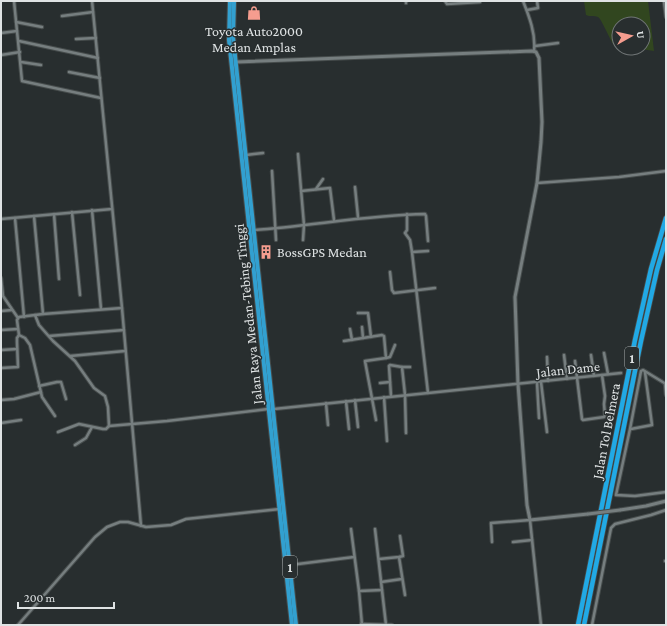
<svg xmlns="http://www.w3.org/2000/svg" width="667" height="626" font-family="'Crimson Pro',serif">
<rect width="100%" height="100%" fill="#282e2f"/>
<path fill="#31461f" d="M584,1H648L654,51L635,48H643V24H619V46L614,45C610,40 601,18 598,17C594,15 590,17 586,15Z"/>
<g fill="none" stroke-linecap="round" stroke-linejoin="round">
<defs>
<g id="minor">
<path d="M14,1L22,81L101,98"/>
<path d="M92,1L122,308L141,526"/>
<path d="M406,1V3"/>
<path d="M445,1L447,4L480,2"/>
<path d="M523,1C529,16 536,34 534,51"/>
<path d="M664,1L666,17"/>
<path d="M527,10L538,8L537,1"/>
<path d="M62,16L93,12"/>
<path d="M16,22L42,27"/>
<path d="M1,33L17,31"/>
<path d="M76,39L96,38"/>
<path d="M19,41L98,58"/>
<path d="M535,46L558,43"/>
<path d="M1,55L20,52"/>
<path d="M21,62L41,65"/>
<path d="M69,72L100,78"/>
<path d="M298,154L304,225L303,240"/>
<path d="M246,155L263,153"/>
<path d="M272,171L276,240"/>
<path d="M537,183L619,177L666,171"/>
<path d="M355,187L358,217"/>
<path d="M316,189L323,179"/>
<path d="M301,191L330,188L334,220"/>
<path d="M92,210L101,309"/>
<path d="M72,212L80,295"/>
<path d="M54,214L59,279"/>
<path d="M407,214V230L405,233L410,240L412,252L428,393"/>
<path d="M34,216L43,314"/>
<path d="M15,218L24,317"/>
<path d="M1,219L112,209"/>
<path d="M254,230C311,226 368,215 425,214L426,216L428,241"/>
<path d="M412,252L428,251"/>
<path d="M390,272L392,290L394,293L435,288"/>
<path d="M1,278L3,296L18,318"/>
<path d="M1,311L12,310"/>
<path d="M358,313H368L371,337"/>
<path d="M35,315L39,325L53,341L75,361L94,388L105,396L108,407L109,426L167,421L268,409"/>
<path d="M362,327L363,338"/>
<path d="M350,329L352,340"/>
<path d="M1,330L18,329"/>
<path d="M19,335L25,338L30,345L42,397L55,416"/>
<path d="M49,336L124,330"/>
<path d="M344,341L382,335L384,336L386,358L365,361L376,420"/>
<path d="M1,350L17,349"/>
<path d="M604,353L608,374"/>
<path d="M564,355L567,379"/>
<path d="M591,355L594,376"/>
<path d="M70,356L125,351"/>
<path d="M547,357L548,381"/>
<path d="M386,358L390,357L395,345"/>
<path d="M575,361L582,419L583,420L604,417L605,415L604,404L605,396L602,375"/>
<path d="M402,367H410"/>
<path d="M1,368L18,367L17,342V338L19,335L17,320L19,317L43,314L122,308"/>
<path d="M537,382L539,418"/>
<path d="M541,382L547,432"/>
<path d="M380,383L390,382"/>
<path d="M665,384L666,395"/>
<path d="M666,384L643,370L641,371L630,429L616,495L635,496L666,492"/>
<path d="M39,386L57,382H61L66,399"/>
<path d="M391,396L389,366L390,365L402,367L405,395L406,433"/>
<path d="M384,397L387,441"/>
<path d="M1,400L14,399L41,392"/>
<path d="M355,400L358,427"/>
<path d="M346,401L349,429"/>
<path d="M326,403L328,425"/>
<path d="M274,409L621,373"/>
<path d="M1,423L21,420"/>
<path d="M631,429L652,425L645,372"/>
<path d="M58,432L79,424L103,429H106L109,426"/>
<path d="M75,445L86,438L92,427"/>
<path d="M351,529L359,591L382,590"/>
<path d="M375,529L386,625"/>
<path d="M492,542L491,523L530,520L541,625"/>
<path d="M513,542L532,540"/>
<path d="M399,557L405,595"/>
<path d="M379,559L399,557L403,556L400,536"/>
<path d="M665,561H666"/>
<path d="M290,565L354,557"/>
<path d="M381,582L402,579"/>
<path d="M359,591L362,625"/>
<path d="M361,624L392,625"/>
<path d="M18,625L95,537L107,527L120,522H128L146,527L171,525L186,519L280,509"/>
<path d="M592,625L611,528L615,524L651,515L666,510"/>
</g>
<g id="tertiary">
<path d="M236,62L532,51L536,52L539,58L542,122L541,142L537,183L515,297L518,384L527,505L530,520L588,514"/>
<path d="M620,510L646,506L666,501"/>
</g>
<g id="trunk">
<path d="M230,1L229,40L292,625"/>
<path d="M234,1L233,37L296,625"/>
</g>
<g id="motorway">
<path d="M578,625L635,340L651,269L666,218"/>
<path d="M584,625L641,341L657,270L666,239"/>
</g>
</defs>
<use href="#minor" stroke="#464c4c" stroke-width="4.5"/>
<use href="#tertiary" stroke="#464c4c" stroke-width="5"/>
<use href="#trunk" stroke="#464c4c" stroke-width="6"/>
<use href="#motorway" stroke="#464c4c" stroke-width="6"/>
<use href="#minor" stroke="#767e7f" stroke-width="2.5"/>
<use href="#tertiary" stroke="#767e7f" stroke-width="3"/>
<use href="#trunk" stroke="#32a0d0" stroke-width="4"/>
<use href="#motorway" stroke="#21a9e5" stroke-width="4.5"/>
<defs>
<path id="tertiary-bridge" d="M588,514L620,510"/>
</defs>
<use href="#tertiary-bridge" stroke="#464c4c" stroke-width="5" stroke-linecap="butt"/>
<use href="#tertiary-bridge" stroke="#767e7f" stroke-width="3"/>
</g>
<defs>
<symbol id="shop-bare" viewBox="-9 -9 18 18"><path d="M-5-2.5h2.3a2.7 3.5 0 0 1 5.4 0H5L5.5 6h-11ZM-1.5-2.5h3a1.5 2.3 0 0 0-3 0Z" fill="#f59d8f" stroke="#282e2f" stroke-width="2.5" paint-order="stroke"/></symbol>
<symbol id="building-bare" viewBox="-9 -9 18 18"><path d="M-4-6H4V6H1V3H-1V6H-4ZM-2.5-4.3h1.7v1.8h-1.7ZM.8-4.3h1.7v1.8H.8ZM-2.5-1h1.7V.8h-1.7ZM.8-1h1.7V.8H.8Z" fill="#f59d8f" stroke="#282e2f" stroke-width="2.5" paint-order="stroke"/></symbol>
</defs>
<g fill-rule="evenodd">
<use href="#shop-bare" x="244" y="3" width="20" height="20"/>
<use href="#building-bare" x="256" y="242" width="20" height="20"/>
</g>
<g text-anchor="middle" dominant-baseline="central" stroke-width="3" stroke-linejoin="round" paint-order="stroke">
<g fill="#282e2f" stroke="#a8adae" stroke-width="1">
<rect x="625" y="347" width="14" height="22" rx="3"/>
<rect x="283" y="556" width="14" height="22" rx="3"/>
</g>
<g font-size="13" font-weight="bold" fill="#dfe3e4">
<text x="632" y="358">1</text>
<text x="290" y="567">1</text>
</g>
<g font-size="14" fill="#dfe3e4" stroke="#282e2f">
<text x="254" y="31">Toyota Auto2000<tspan x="254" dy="16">Medan Amplas</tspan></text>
<text x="277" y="252" text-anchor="start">BossGPS Medan</text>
</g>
<g font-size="14" fill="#dfe3e4" stroke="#282e2f">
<text transform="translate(248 314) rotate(-96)">Jalan Raya Medan-Tebing Tinggi</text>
<text transform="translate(568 369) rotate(-6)">Jalan Dame</text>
<text transform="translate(606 431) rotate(-79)">Jalan Tol Belmera</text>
</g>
</g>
<rect width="667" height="626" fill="none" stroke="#dfe3e4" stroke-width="4"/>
<g transform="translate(631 36) rotate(82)"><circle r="19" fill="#282e2f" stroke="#717677"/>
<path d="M0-3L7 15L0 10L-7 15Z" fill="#f59d8f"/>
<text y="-6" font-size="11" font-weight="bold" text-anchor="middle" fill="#dfe3e4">U</text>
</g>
<path d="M18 602v6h96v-6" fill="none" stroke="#dfe3e4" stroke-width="2"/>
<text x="24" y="602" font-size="12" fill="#dfe3e4" stroke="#282e2f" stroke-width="3" paint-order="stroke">200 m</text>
</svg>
